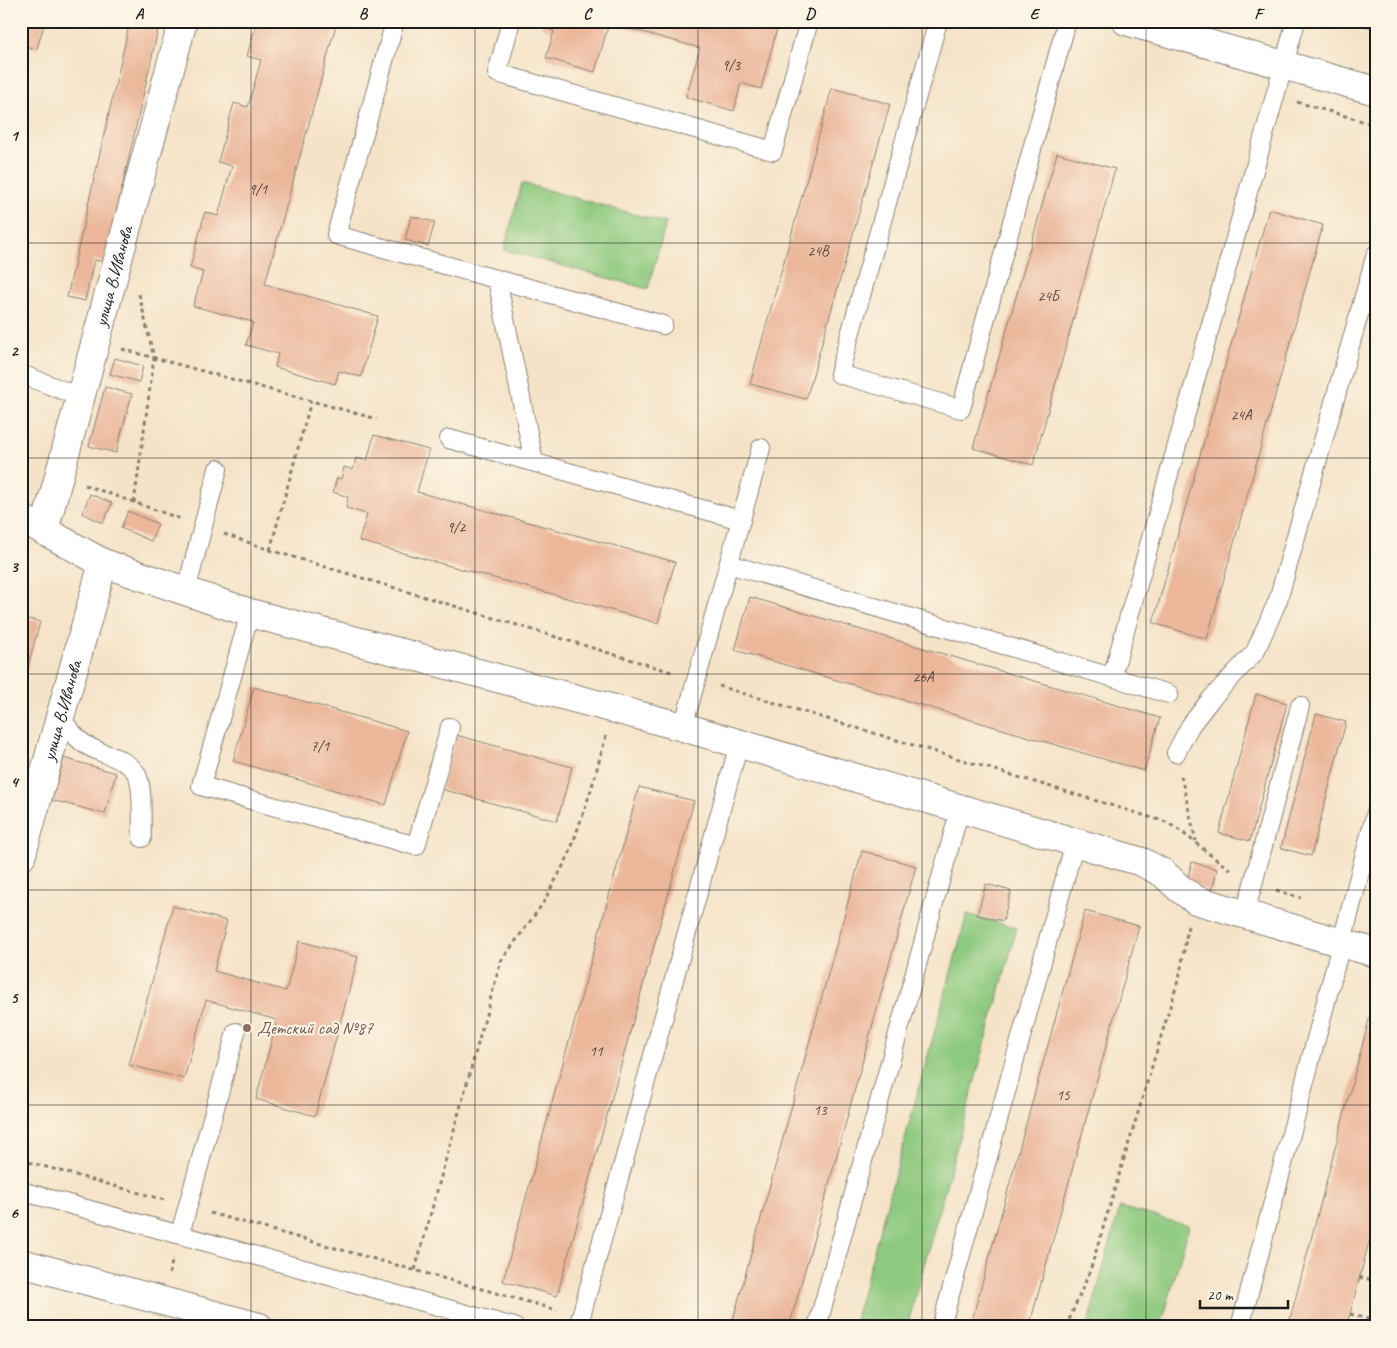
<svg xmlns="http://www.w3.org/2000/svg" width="1397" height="1348" font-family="Caveat,sans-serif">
<rect width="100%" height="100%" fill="#fcf5e5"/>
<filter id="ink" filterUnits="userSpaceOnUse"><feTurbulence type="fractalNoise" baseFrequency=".02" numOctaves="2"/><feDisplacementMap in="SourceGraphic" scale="10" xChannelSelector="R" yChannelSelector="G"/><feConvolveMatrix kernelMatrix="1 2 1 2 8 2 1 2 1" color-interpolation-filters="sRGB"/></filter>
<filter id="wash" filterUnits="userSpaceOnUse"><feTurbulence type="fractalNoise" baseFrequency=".0096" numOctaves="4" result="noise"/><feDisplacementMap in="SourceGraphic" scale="20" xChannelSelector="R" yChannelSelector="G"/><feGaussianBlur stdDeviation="1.12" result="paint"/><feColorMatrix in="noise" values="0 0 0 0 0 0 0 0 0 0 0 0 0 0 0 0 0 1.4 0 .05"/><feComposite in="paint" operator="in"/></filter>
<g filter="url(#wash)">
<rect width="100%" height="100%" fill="#f5e3c8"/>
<g fill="#8dc97e" stroke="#54724d">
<path d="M522,183L666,223L648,289L504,250Z"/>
<path d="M967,914L1017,928L907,1327H853Z"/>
<path d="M1120,1207L1189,1226L1161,1327H1087Z"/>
</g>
<g id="blocks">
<g fill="#ebb69a">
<path d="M21,21H45L37,49L21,45Z"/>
<path d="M130,21H160L105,262L94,260L85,301L67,297Z"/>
<path d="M257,21H337L265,284L378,316L361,377L339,371L335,384L275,367L278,354L246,345L253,322L193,306L203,272L190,268L205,212L218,216L232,166L218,162L234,103L248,107L261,60L247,56Z"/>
<path d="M542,21H779L761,89L741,83L734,111L686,97L700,48L609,23L595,72L546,58L554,31L541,27Z"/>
<path d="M1350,21H1376V29L1350,22Z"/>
<path d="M21,87L26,89L22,105H21Z"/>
<path d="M832,88L890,104L806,399L750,384Z"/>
<path d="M1057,153L1115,169L1033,465L973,448Z"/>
<path d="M1269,209L1323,225L1207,639L1153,623Z"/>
<path d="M411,216L435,222L428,246L405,240Z"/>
<path d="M115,358L143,366L139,382L110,374Z"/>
<path d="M105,387L132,394L116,453L89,446Z"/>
<path d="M374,435L429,450L417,492L675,562L658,623L359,541L367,514L346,508L348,497L333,492L337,478L341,479L344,467L353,470L356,458L367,461Z"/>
<path d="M90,494L112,503L103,523L82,513Z"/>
<path d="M128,511L158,524L151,541L121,528Z"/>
<path d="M750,597L1160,718L1144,771L735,650Z"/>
<path d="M21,617L40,622L22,688H21Z"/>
<path d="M254,687L407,731L386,805L233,761Z"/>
<path d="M1256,694L1287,703L1250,841L1219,833Z"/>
<path d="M1316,714L1346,722L1311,856L1281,848Z"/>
<path d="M456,735L572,767L557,821L441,789Z"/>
<path d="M64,758L116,773L105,814L52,800Z"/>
<path d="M639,787L694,801L557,1296L503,1281Z"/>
<path d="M862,851L916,866L824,1202L789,1327H731Z"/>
<path d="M1192,862L1217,869L1212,891L1186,884Z"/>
<path d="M986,884L1011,891L1003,921L977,915Z"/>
<path d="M173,906L227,921L214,971L286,991L299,941L358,957L315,1116L256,1099L277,1020L206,1000L184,1079L129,1065Z"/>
<path d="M1085,911L1139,926L1029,1327H970Z"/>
<path d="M1375,997L1376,1215L1350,1314L1346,1327H1288Z"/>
</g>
</g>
</g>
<g filter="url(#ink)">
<use href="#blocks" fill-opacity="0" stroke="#888072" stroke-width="1"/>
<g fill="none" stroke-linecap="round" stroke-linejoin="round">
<defs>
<g id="service">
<path d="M395,21L336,235L663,325"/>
<path d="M511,21L497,73L773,151L809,21"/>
<path d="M938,21L839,374L961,409L1067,21"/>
<path d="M497,279L534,462"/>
<path d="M21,374L80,397"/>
<path d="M449,439L741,520"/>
<path d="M729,564L1169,694"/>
<path d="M186,591L218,469"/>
<path d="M250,613L201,786L416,846L450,727"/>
<path d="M1112,677L1296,21"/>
<path d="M60,717C67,726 74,736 83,743C99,755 125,756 136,773C144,784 141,824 142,838"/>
<path d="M683,727L761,448"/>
<path d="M1176,753L1190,726L1211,699L1255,652L1278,600L1376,254"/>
<path d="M1245,914L1300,706"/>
<path d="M21,1191L514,1327"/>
<path d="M180,1234L236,1032"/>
<path d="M578,1327L739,744"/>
<path d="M817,1327L960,809"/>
<path d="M941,1327L1075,842"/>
<path d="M1240,1327L1376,812"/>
</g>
<g id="minor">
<path d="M1126,21L1376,91"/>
<path d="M21,518L103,563L250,613L683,727L1142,862L1163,873L1179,888L1196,900L1376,953"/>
<path id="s1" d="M44,531L183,21"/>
<path id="s2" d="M21,857L103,563"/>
</g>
<path id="tertiary" d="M21,1263L259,1327"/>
</defs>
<use href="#service" stroke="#888072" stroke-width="20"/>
<use href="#minor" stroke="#888072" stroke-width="30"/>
<use href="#tertiary" stroke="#888072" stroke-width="30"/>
<g stroke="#888072" stroke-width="3" stroke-dasharray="4 4" stroke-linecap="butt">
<path d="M1297,102L1376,125"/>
<path d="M122,349L377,419"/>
<path d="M85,485L181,519"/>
<path d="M134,503L154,358L139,294"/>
<path d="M224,534L270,550L675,673"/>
<path d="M270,550L311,401"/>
<path d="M719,686L1166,822C1190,835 1208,856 1232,870"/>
<path d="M1181,776L1196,841"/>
<path d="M1276,890L1301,898"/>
<path d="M21,1160L165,1200"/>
<path d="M210,1213L557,1310"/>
<path d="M415,1270L501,961L542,905L569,855L591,790L606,736"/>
<path d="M169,1274L173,1258"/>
<path d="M1359,1277L1376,1281"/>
<path d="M1350,1314L1376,1321"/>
<path d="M602,1322L618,1327"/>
<path d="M1066,1327L1090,1271L1180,974L1188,926"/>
</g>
<use href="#service" stroke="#fff" stroke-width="18"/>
<use href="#minor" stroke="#fff" stroke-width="28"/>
<use href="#tertiary" stroke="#fff" stroke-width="28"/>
</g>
</g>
<path fill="none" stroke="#1c1c1c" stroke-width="1" stroke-opacity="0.55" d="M251,21V1327M475,21V1327M698,21V1327M922,21V1327M1146,21V1327M21,243H1376M21,458H1376M21,674H1376M21,890H1376M21,1105H1376"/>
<circle fill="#8d6e63" stroke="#fcf5e5" stroke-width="2" cx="247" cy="1028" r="5"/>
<g text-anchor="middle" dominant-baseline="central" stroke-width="4" stroke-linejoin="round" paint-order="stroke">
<g font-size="15" fill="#50423c">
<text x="731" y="65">9/3</text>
<text x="258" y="189">9/1</text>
<text x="818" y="251">24В</text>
<text x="1048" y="296">24Б</text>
<text x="1241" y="415">24А</text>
<text x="456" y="527">9/2</text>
<text x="923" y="677">26А</text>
<text x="320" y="746">7/1</text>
<text x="596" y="1051">11</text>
<text x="1063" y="1095">15</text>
<text x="820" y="1110">13</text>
</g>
<g font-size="18" fill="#1c1c1c" stroke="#fcf5e5">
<text stroke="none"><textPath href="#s1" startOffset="264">улица В.Иванова</textPath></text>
<text stroke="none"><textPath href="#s2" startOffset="152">улица В.Иванова</textPath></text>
</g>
<g font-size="18" fill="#785e54" stroke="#fcf5e5" text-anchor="start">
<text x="257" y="1028">Детский сад №87</text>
</g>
</g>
<rect width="1397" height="1348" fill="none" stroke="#fcf5e5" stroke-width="55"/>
<path d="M1200 1300v8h88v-8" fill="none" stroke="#1c1c1c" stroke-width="2.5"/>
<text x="1207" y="1300" font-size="15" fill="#1c1c1c" stroke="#fcf5e5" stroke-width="4" paint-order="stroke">20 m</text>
<rect x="28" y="28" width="1342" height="1292" fill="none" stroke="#1c1c1c" stroke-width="2"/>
<g font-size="16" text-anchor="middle" font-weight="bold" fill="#1c1c1c">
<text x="139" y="19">A</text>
<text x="363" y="19">B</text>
<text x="587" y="19">C</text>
<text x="810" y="19">D</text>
<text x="1034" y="19">E</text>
<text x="1258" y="19">F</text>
<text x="14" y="141">1</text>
<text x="14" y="356">2</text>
<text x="14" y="572">3</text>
<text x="14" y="787">4</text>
<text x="14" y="1003">5</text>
<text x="14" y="1218">6</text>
</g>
</svg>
